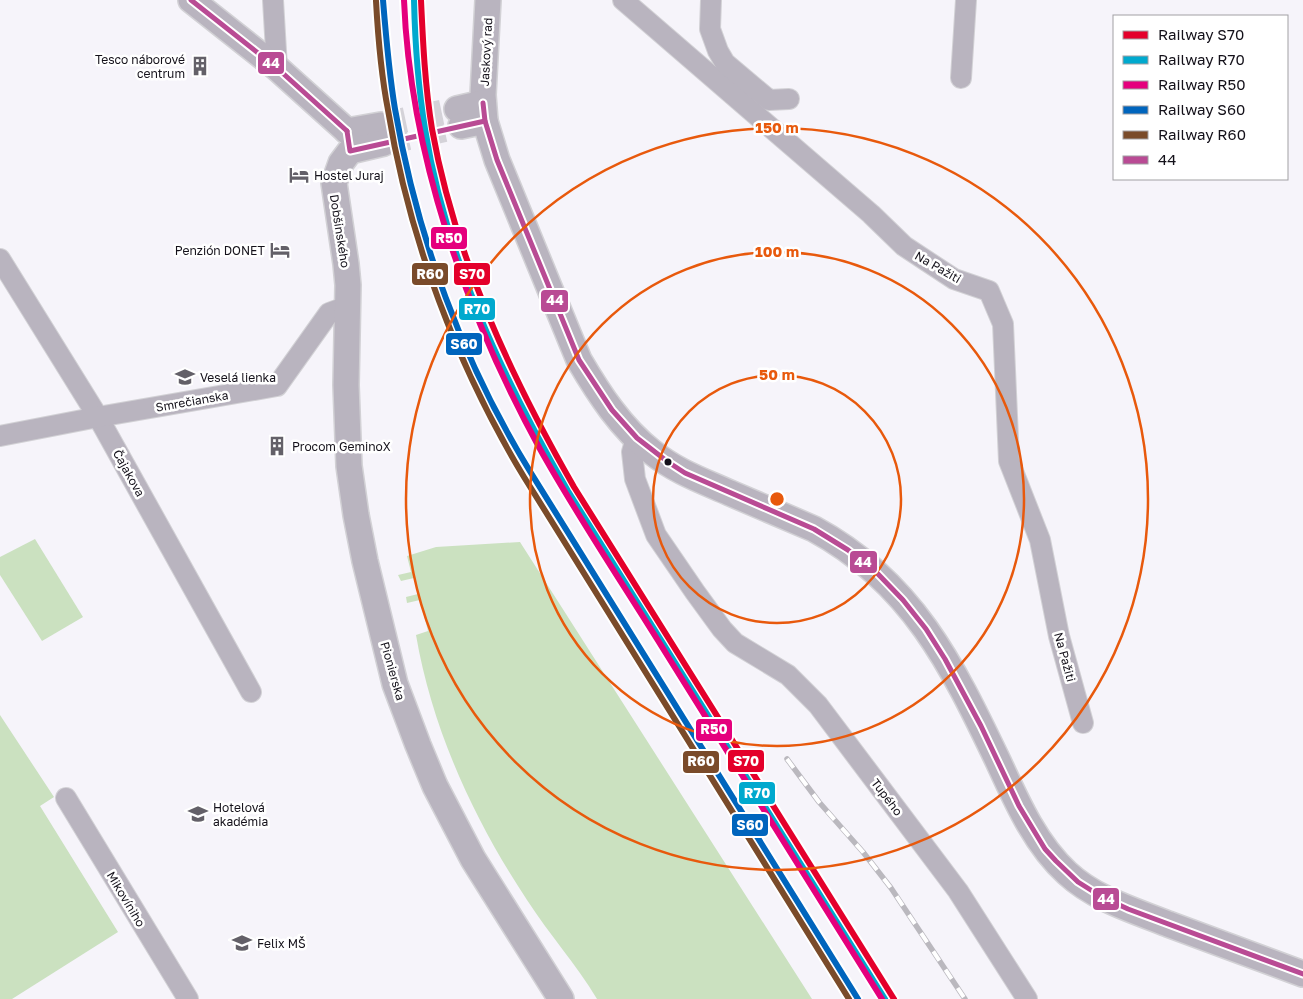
<svg xmlns="http://www.w3.org/2000/svg" width="1303" height="999" font-family="'Golos Text',sans-serif">
<rect width="100%" height="100%" fill="#f6f4fa"/>
<g fill="#cbe1c0">
<path d="M35,539L83,617L42,641L0,575V557Z"/>
<path d="M520,542L812,999H597C576,964 549,934 527,900C474,820 432,729 416,635L428,631L420,600L407,603L406,597L418,594L414,578L401,581L398,575L411,572L407,556L436,547Z"/>
<path d="M0,715L54,797L40,806L118,932L12,999H0Z"/>
</g>
<g fill="none" stroke-linecap="round" stroke-linejoin="round">
<g stroke="#d4d2d8" stroke-width="25" stroke-dasharray="25 12" stroke-linecap="butt">
<path d="M381,125L457,109"/>
<path d="M384,143L461,126"/>
</g>
<defs>
<g id="minor">
<path d="M273,0L277,68"/>
<path d="M623,0L871,214L904,246L954,279L989,291L1003,324L1009,461L1040,540L1059,636L1083,723"/>
<path d="M711,0L710,29L718,51L725,63L769,100L789,99"/>
<path d="M961,78L966,0"/>
<path d="M0,259L98,417L251,692"/>
<path d="M0,436L98,417L277,386L329,313L348,306"/>
<path d="M636,438L632,452L635,479L656,535L695,592L722,629L735,643L788,675L818,705L958,891L1027,999"/>
<path d="M66,798L188,999"/>
</g>
<g id="tertiary">
<path d="M191,0L277,68L347,131"/>
<path d="M488,0L483,95L485,121L497,160L579,360C599,394 621,428 652,452C675,471 703,481 730,493C758,505 786,517 814,529C912,582 952,665 998,761C1016,800 1035,844 1067,873C1095,899 1133,910 1168,924C1213,941 1258,957 1303,974"/>
<path d="M457,109L483,103"/>
<path d="M461,126L485,121"/>
<path d="M347,131L381,125"/>
<path d="M384,143L350,151L341,163L334,183L346,264L348,285L346,385L349,466L356,515L365,561L395,684L418,745L435,786L473,859L561,999"/>
</g>
</defs>
<use href="#minor" stroke="#d2d1d5" stroke-width="22"/>
<use href="#tertiary" stroke="#d2d1d5" stroke-width="28"/>
<use href="#minor" stroke="#b9b4bf" stroke-width="20"/>
<use href="#tertiary" stroke="#b9b4bf" stroke-width="25"/>
<defs>
<path id="rail" d="M787,759L819,802L863,852L891,888L965,999"/>
</defs>
<use href="#rail" stroke="#bab8be" stroke-width="5.5"/>
<use href="#rail" stroke="#fff" stroke-width="4" stroke-dasharray="11" stroke-linecap="butt"/>
<defs>
<g id="bus-1">
<path d="M191,0L277,68L347,131"/>
<path d="M483,103L485,121L497,160L579,360L612,410L637,438L668,462L685,473L814,529L848,550L878,574L903,600L926,629L945,659L981,726L1019,806L1045,849L1056,861L1078,882L1102,897L1128,909L1303,974"/>
<path d="M347,131L350,151L485,121"/>
</g>
</defs>
<use href="#bus-1" stroke="#fff" stroke-width="9"/>
<use href="#bus-1" stroke="#b94b94" stroke-width="5"/>
<defs>
<path id="rail-1" d="M421,0C423,43 425,86 432,129C455,257 510,375 574,487L894,999"/>
<path id="rail-2" d="M414,0C415,43 418,86 425,129C446,259 503,378 568,491L885,999"/>
<path id="rail-3" d="M404,0C410,154 466,314 540,449C579,519 625,587 667,655C739,770 810,884 882,999"/>
<path id="rail-4" d="M383,0C386,37 389,73 395,109C417,237 463,363 531,473L858,999"/>
<path id="rail-5" d="M376,1C378,37 381,74 388,110C409,239 457,366 524,477L849,999"/>
</defs>
<use href="#rail-1" stroke="#fff" stroke-width="10"/>
<use href="#rail-2" stroke="#fff" stroke-width="10"/>
<use href="#rail-3" stroke="#fff" stroke-width="10"/>
<use href="#rail-4" stroke="#fff" stroke-width="10"/>
<use href="#rail-5" stroke="#fff" stroke-width="10"/>
<use href="#rail-1" stroke="#e4002b" stroke-width="6"/>
<use href="#rail-2" stroke="#00a9ce" stroke-width="6"/>
<use href="#rail-3" stroke="#e5007d" stroke-width="6"/>
<use href="#rail-4" stroke="#0065bd" stroke-width="6"/>
<use href="#rail-5" stroke="#7a4b2a" stroke-width="6"/>
</g>
<g fill="none" stroke="#e8590c" stroke-width="2.5">
<circle cx="777" cy="499" r="124"/>
<circle cx="777" cy="499" r="247"/>
<circle cx="777" cy="499" r="371"/>
</g>
<defs>
<symbol id="building-bare" viewBox="-9 -9 18 18"><path d="M-4-6H4V6H1V3H-1V6H-4ZM-2.5-4.3h1.7v1.8h-1.7ZM.8-4.3h1.7v1.8H.8ZM-2.5-1h1.7V.8h-1.7ZM.8-1h1.7V.8H.8Z" fill="#636068" stroke="#fff" stroke-width="2.5" paint-order="stroke"/></symbol>
<symbol id="hotel-bare" viewBox="-9 -9 18 18"><path d="M-6-4.5h1.5V1H6V5H4.5V3h-9V5H-6ZM-4 0a1.8 1.8 0 1 1 3.6 0ZM.5 0V-2.5h3Q6-2.5 6 0Z" fill="#636068" stroke="#fff" stroke-width="2.5" paint-order="stroke"/></symbol>
<symbol id="school-bare" viewBox="-9 -9 18 18"><path d="M0-5L7-2L0 1L-7-2ZM-4 1L0 2.5L4 1V4Q0 6-4 4Z" fill="#636068" stroke="#fff" stroke-width="2.5" paint-order="stroke"/></symbol>
</defs>
<g fill-rule="evenodd">
<use href="#building-bare" x="186" y="52" width="28" height="28"/>
<use href="#hotel-bare" x="285" y="161" width="28" height="28"/>
<use href="#hotel-bare" x="266" y="236" width="28" height="28"/>
<use href="#school-bare" x="171" y="363" width="28" height="28"/>
<use href="#building-bare" x="263" y="432" width="28" height="28"/>
<use href="#school-bare" x="184" y="800" width="28" height="28"/>
<use href="#school-bare" x="228" y="929" width="28" height="28"/>
</g>
<circle fill="#14111a" stroke="#fff" stroke-width="2" cx="668" cy="462" r="4.5"/>
<g text-anchor="middle" dominant-baseline="central" stroke-width="5" stroke-linejoin="round" paint-order="stroke">
<g font-size="12" fill="#14111a" stroke="#fff">
<text transform="translate(486 52) rotate(-87)">Jaskový rad</text>
<text transform="translate(340 231) rotate(81)">Dobšinského</text>
<text transform="translate(938 267) rotate(30)">Na Pažiti</text>
<text transform="translate(192 401) rotate(-10)">Smrečianska</text>
<text transform="translate(129 473) rotate(61)">Čajakova</text>
<text transform="translate(1065 657) rotate(75)">Na Pažiti</text>
<text transform="translate(393 671) rotate(74)">Pionierska</text>
<text transform="translate(887 797) rotate(53)">Tupého</text>
<text transform="translate(126 899) rotate(59)">Mikovíniho</text>
</g>
<g font-size="12" fill="#14111a" stroke="#fff" text-anchor="start">
<text x="185" y="59" text-anchor="end">Tesco náborové<tspan x="185" dy="14">centrum</tspan></text>
<text x="314" y="175">Hostel Juraj</text>
<text x="265" y="250" text-anchor="end">Penzión DONET</text>
<text x="200" y="377">Veselá lienka</text>
<text x="292" y="446">Procom GeminoX</text>
<text x="213" y="807">Hotelová<tspan x="213" dy="14">akadémia</tspan></text>
<text x="257" y="943">Felix MŠ</text>
</g>
</g>
<circle cx="777" cy="499" r="8" fill="#e8590c" stroke="#fff" stroke-width="2.5"/>
<g font-size="15" text-anchor="middle" font-weight="bold" fill="#e8590c" stroke="#fff" stroke-width="5" stroke-linejoin="round" paint-order="stroke">
<text x="777" y="133">150 m</text>
<text x="777" y="257">100 m</text>
<text x="777" y="380">50 m</text>
</g>
<g stroke="#fff" stroke-width="2">
<rect x="257" y="51" width="28" height="24" rx="5" fill="#b94b94"/>
<rect x="430" y="226" width="38" height="24" rx="5" fill="#e5007d"/>
<rect x="453" y="262" width="38" height="24" rx="5" fill="#e4002b"/>
<rect x="411" y="262" width="38" height="24" rx="5" fill="#7a4b2a"/>
<rect x="540" y="289" width="29" height="24" rx="5" fill="#b94b94"/>
<rect x="458" y="297" width="38" height="24" rx="5" fill="#00a9ce"/>
<rect x="445" y="332" width="38" height="24" rx="5" fill="#0065bd"/>
<rect x="849" y="550" width="29" height="24" rx="5" fill="#b94b94"/>
<rect x="695" y="718" width="38" height="24" rx="5" fill="#e5007d"/>
<rect x="727" y="749" width="38" height="24" rx="5" fill="#e4002b"/>
<rect x="682" y="750" width="38" height="24" rx="5" fill="#7a4b2a"/>
<rect x="738" y="781" width="38" height="24" rx="5" fill="#00a9ce"/>
<rect x="731" y="813" width="38" height="24" rx="5" fill="#0065bd"/>
<rect x="1092" y="887" width="28" height="24" rx="5" fill="#b94b94"/>
</g>
<g font-size="14" text-anchor="middle" font-weight="bold" fill="#fff">
<text x="271" y="68">44</text>
<text x="449" y="243">R50</text>
<text x="472" y="279">S70</text>
<text x="430" y="279">R60</text>
<text x="555" y="305">44</text>
<text x="477" y="314">R70</text>
<text x="464" y="349">S60</text>
<text x="863" y="567">44</text>
<text x="714" y="734">R50</text>
<text x="746" y="766">S70</text>
<text x="701" y="766">R60</text>
<text x="757" y="798">R70</text>
<text x="750" y="830">S60</text>
<text x="1106" y="904">44</text>
</g>
<rect x="1113" y="15" width="175" height="165" fill="#ffffff" stroke="#a1a0a3"/>
<rect x="1123" y="31" width="25" height="8" fill="#e4002b" stroke="#a1a0a3"/>
<text x="1158" y="40" font-size="15" fill="#14111a">Railway S70</text>
<rect x="1123" y="56" width="25" height="8" fill="#00a9ce" stroke="#a1a0a3"/>
<text x="1158" y="65" font-size="15" fill="#14111a">Railway R70</text>
<rect x="1123" y="81" width="25" height="8" fill="#e5007d" stroke="#a1a0a3"/>
<text x="1158" y="90" font-size="15" fill="#14111a">Railway R50</text>
<rect x="1123" y="106" width="25" height="8" fill="#0065bd" stroke="#a1a0a3"/>
<text x="1158" y="115" font-size="15" fill="#14111a">Railway S60</text>
<rect x="1123" y="131" width="25" height="8" fill="#7a4b2a" stroke="#a1a0a3"/>
<text x="1158" y="140" font-size="15" fill="#14111a">Railway R60</text>
<rect x="1123" y="156" width="25" height="8" fill="#b94b94" stroke="#a1a0a3"/>
<text x="1158" y="165" font-size="15" fill="#14111a">44</text>
</svg>
